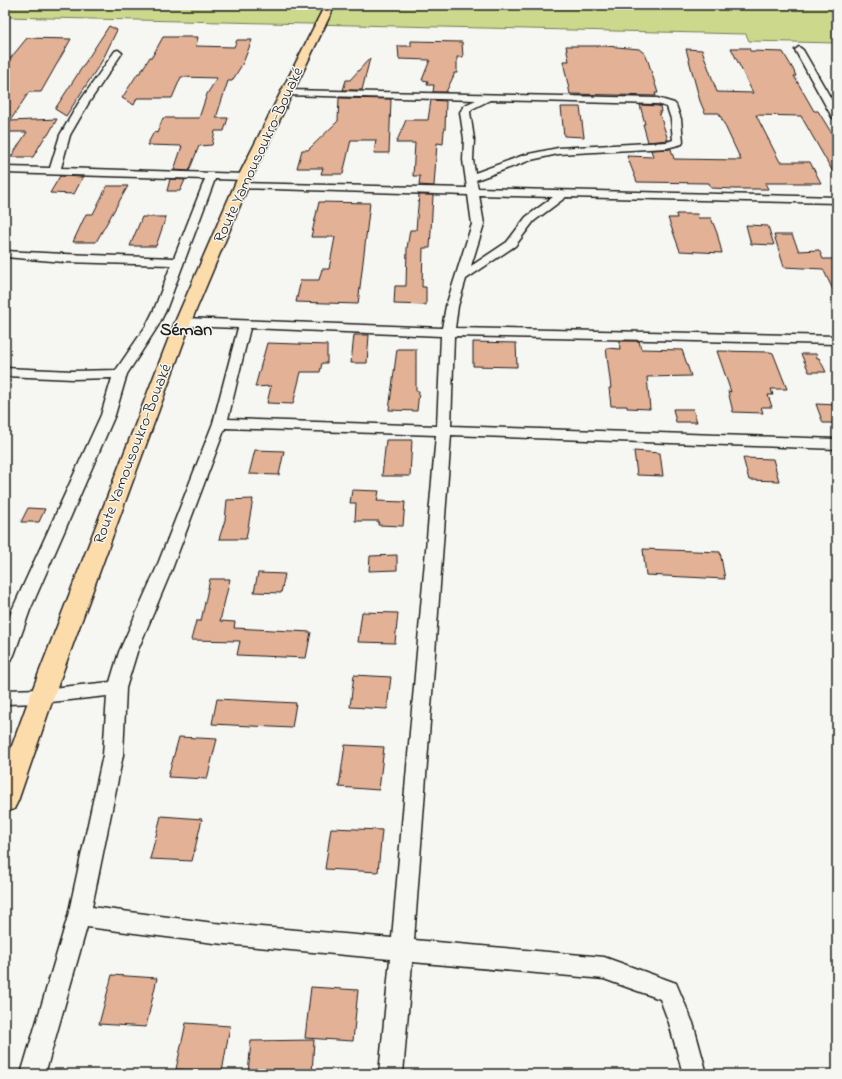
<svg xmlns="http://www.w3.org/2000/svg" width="842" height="1079" font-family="'Indie Flower',sans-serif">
<rect width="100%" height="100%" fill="#f6f6f2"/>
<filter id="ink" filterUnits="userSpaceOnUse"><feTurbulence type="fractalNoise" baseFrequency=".025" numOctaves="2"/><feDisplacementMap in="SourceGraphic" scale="8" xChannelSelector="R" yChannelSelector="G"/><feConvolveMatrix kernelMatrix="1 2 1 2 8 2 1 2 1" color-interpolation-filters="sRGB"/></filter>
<g filter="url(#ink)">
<path fill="#ccd98c" stroke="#747a54" d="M5,5H837V43L749,41L746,34L5,17Z"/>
<g fill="#e3b195" stroke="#1c1c1c">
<path d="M109,26L117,30L102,61L66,116L55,109Z"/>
<path d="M163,37H198L196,46L234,47L237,40H252L243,63L232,81H228L216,118H228L224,131H215L212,145L199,146L189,171L174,170L182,146L147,145L154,132L157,133L163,118H199L207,94L217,78L181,77L172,98H137L134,105L122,98L138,73H140L150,57H152Z"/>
<path d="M27,38L71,39L41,92H29L10,121L57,119L48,135H46L40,145L33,157H11L27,132H6L5,65Z"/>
<path d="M411,41L462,42L463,57H457V73H454V75L446,92H433L434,85H427L428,81L422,80L430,60L399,59L398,46H411Z"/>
<path d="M566,46H606L639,49L645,54L648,61L658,93H655L656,96L570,94L563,61H569Z"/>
<path d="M731,48H749L750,51L783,52L793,69L796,76H794L814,111H818L837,142V179L801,116L756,115L780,162H810L821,183H765L768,189H735L711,188L709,183L637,182L627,156L653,157L651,150L671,149L674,159L741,160L719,113H705L700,101L686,49L702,50L717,92L753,93Z"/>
<path d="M370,58L362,90H343L346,80H350Z"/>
<path d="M339,98L391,99L389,153H374L376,140H351L343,174H321L323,168H297L302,150H308L338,121Z"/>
<path d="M431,100L446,101L445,130H444L443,144L437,143L434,186L419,185L420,176H413L415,143H396L406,120H428Z"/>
<path d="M640,105L660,106L661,112H659L668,140L648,142L643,124H645Z"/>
<path d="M561,107H580L584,137L564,136Z"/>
<path d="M60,176L83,177L74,194L50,193Z"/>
<path d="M170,179L185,180L180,191H167Z"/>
<path d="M107,186H128L96,242H73L86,214H93Z"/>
<path d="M419,195H433L430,248H423L422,287H426V305L394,304L395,286H406L407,248L410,230H416Z"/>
<path d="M319,202L370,203L358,304L296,302L301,280H319L322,269H329L335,237H311Z"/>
<path d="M676,214H697L698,218H711L717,233L722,253L680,251L668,218H677Z"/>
<path d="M142,217H166L156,246H130Z"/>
<path d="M746,225L768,226L774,245L751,244Z"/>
<path d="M774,235H792L799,251L819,250L823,259H837V298L823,269L784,267Z"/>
<path d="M354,335H369L367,363H351Z"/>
<path d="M619,341H639L641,349L682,350L691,376L647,377L650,409L627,408V406H611L609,388H611L606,348L620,349Z"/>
<path d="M473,342L516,343L517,367L473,366Z"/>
<path d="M267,343L327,345V363H322L320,372H301L293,404L267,403L271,386L255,387Z"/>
<path d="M397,349H416V391H419L417,411L389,410Z"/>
<path d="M717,351L770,352L773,353L787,389H771L773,395H768L772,407H761L763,413L733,412L728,391L731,392Z"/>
<path d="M801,354H816L817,358H819L826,372H809Z"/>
<path d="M816,404L837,405V423H823Z"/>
<path d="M673,409H693L697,422H676Z"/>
<path d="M386,440H412L410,476H382Z"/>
<path d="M255,450L284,451L279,475L249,474Z"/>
<path d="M634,451L660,453L663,476L637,475Z"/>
<path d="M743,458L773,459L779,481L749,480Z"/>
<path d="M352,490L379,491L377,501L405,502L403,526L378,525L379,521H355L356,503H350Z"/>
<path d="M253,499L246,539H219L225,520L227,500Z"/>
<path d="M28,508L45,509L39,522H21Z"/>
<path d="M643,549L720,552L725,579L646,575Z"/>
<path d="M397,555V570L369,571L370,556Z"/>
<path d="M258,573L285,574L281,593L254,592Z"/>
<path d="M210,579H230L220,621L235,622L234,628L311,632L306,658L237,655L240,641L191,640L196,621H201Z"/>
<path d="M362,612L398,613L395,643L358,642Z"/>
<path d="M354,675L391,677L387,709L350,707Z"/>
<path d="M217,699L296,703L292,728L212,724Z"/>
<path d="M179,737L217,739L207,779L168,777Z"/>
<path d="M345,745L384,747L379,790L339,787Z"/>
<path d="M161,816L202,819L192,861L150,859Z"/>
<path d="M331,828L382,830L378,872L325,869Z"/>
<path d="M112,975L157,978L146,1027L99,1024Z"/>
<path d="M311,987L358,990L353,1041L305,1038Z"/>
<path d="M186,1023L230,1026L222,1072L176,1069Z"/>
<path d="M314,1040L312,1074H248L251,1041Z"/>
</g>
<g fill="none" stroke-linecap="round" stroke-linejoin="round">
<defs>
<g id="minor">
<path d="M799,47L803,50L837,109V120L832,117L795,50Z"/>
<path d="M118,50L122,53L88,104L70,135L61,168L245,174L250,177L245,180L215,179L166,310L158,326L127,374L115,415L30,610L14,655L11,660L5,662V631L12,610L101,415L112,378L73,379L5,376V368L73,371L116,370L146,326L154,310L171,265L64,262L5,257V251L64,254L174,258L205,179L5,173V167L50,168L60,135L78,104L115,51Z"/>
<path d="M288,90L657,98L674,103L676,105L681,119L683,142L682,144L667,148L558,154L531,160L476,180L478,188L837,197V203L566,197L534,221L515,246L466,279L458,306L455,328L837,336V344L454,336L451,426L837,439V449L451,435L414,940L604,957L676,983L693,1023L707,1074H683L669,1023L660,999L604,979L412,962L403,1074H379L390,959L214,943L87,927L45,1074H21L68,916L103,755L107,696L42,703L5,704V690L42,689L110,682L119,652L156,569L213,423L238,328L183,326L179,325L177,322L179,319L183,318L442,328L446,306L472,224L468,195L237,188L236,186L237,184L241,183L467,188L463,160L464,139L460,112L465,105L476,100L285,95L283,93L285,91ZM490,100L657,104L667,107L671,119L673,140L667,142L558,148L524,155L475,173L473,160L474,139L470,112L472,109ZM479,195L553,197L526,217L507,242L471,266L484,224ZM250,328L441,336L437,426L228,419ZM225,428L436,435L392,938L214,923L92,907L123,755L126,688L137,652L172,569Z"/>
</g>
<path id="major" d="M325,5H335L252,177L191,322L54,696L18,801L14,809L5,812V765L30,696L175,322L238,177Z"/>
</defs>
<use href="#minor" stroke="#1c1c1c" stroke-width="3"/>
<use href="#major" stroke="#1c1c1c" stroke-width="3"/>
<use href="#minor" fill="#f6f6f2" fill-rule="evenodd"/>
<use href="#major" fill="#fddcac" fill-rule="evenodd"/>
</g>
</g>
<g text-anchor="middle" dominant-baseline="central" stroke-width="3" stroke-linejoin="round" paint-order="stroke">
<g font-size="16" fill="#1c1c1c" stroke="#f6f6f2">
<text transform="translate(259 155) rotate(-65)">Route Yamousoukro-Bouaké</text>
<text transform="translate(133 454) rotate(-69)">Route Yamousoukro-Bouaké</text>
</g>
<g font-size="18" font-weight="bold" fill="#1c1c1c" stroke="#f6f6f2">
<text x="186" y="331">Séman</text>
</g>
</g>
<rect width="842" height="1079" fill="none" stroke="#f6f6f2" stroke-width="20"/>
<rect x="10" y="10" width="822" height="1059" fill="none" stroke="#1c1c1c" stroke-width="1.5" filter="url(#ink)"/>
</svg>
